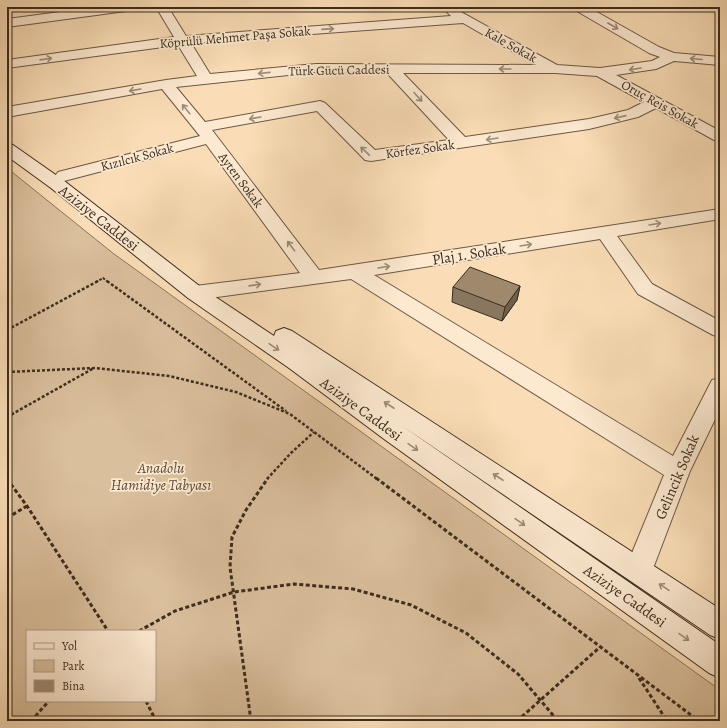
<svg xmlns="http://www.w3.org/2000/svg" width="727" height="728" font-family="Alegreya,serif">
<rect width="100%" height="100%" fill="#faddb6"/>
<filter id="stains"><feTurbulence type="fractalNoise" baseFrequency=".005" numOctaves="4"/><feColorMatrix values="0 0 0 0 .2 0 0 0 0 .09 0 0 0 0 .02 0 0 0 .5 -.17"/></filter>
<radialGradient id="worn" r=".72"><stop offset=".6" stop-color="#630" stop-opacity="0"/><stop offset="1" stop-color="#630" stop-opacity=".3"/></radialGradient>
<path fill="#dabf9c" stroke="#8a765d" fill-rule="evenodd" d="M7,168L114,254L720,690V721H7ZM27,631H155V701H27Z"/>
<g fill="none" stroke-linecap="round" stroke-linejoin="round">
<defs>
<g id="street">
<path d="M98,7H132L130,10L126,11L7,27V19Z"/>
<path d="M156,7H168L186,36L451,16L446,11L447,8L452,7L557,65L600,68L652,61L660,57L649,53L575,10L573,7H588L659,47L674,53L720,57V65L674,61L656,69L616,75L720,131V142L714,140L656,108L638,117L589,129L371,161L365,160L317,111L212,130L319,270L720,209V219L617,236L652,284L720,321V337L713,335L638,294L600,239L374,275L673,456L712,380L720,378V409L690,471L649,579L639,582L629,579L625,570L664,475L351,279L195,300L188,298L185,293L188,288L195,286L300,273L206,144L64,181L58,180L55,176L58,172L200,136L162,89L7,117V107L166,80L197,76L178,45L7,68V60L174,37ZM463,23L536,65L316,64L210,74L191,43ZM316,72L387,73L449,140L375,150L325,103L320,101L205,122L176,87ZM403,73H555L597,76L644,102L628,110L589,119L465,137Z"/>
</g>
<g id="secondary">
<path d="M712,7H720V12L714,10Z"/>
<path d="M7,143L13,145L63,180L202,288L274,336L276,331L284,328L292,331L720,609V639L710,635L398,423L720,645V678L709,673L384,439L289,368L188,298L51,188L7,156Z"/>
</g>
</defs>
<use href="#street" stroke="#6b5944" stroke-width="2"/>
<use href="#secondary" stroke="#3b2d1e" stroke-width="2"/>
<path stroke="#3b2d1e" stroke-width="2" stroke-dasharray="2.5 1.5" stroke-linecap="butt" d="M96,282L103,278L108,282"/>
<g stroke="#3b2d1e" stroke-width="2.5" stroke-dasharray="3 2" stroke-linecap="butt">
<path d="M107,281L286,411"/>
<path d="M7,330L98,281"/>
<path d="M7,372L95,368L169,376L236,392L290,414L377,479"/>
<path d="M7,417L94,368"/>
<path d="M267,479L291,453L314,432"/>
</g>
<g stroke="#3b2d1e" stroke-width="3" stroke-dasharray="4 2.5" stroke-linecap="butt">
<path d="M376,478L699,721"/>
<path d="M7,479L27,506L108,631"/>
<path d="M7,518L27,506"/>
<path d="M139,631L175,611L234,592L294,584L353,589L411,605L466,633L518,674L558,721"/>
<path d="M639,678L667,721"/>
<path d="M146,701L156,721"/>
<path d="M31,721L49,701"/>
<path d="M251,721L230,567L232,537L246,510L268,478"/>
<path d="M517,721L600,647"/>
</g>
<use href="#street" fill="#fce9d0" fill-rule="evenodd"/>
<use href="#secondary" fill="#fce9d0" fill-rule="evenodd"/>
</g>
<path fill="#88765e" stroke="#3b2d1e" d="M520,286L517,300L502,321L452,302L453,287Z"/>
<path fill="#6f604c" stroke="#3b2d1e" d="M520,286L517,300L502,321L505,307Z"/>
<path fill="#9e896d" stroke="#3b2d1e" d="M470,267L520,286L505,307L453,287Z"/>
<defs><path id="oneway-shaft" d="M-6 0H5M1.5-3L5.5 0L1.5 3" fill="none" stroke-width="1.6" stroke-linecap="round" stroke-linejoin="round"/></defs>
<g stroke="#9c8b77">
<use href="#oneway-shaft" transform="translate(613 26) rotate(30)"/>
<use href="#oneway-shaft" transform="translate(328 29) rotate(-4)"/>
<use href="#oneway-shaft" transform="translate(46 59) rotate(-8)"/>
<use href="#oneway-shaft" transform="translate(696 59) rotate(-175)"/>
<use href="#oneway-shaft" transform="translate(505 69) rotate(-180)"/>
<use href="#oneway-shaft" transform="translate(635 69) rotate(171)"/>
<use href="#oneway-shaft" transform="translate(264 73) rotate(174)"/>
<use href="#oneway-shaft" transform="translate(135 90) rotate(170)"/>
<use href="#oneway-shaft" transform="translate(418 97) rotate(48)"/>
<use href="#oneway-shaft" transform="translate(186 109) rotate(-129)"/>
<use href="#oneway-shaft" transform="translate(620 117) rotate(167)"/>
<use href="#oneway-shaft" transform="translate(255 118) rotate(170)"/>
<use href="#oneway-shaft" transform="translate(492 139) rotate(171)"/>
<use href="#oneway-shaft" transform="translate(365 151) rotate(-136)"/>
<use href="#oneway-shaft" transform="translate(655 224) rotate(-9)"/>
<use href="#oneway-shaft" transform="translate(526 245) rotate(-9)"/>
<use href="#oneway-shaft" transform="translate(291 246) rotate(-127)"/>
<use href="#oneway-shaft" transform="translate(384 267) rotate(-9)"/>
<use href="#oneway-shaft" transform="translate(255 285) rotate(-8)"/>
<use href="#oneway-shaft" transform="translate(274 347) rotate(34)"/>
<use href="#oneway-shaft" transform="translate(389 405) rotate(-147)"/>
<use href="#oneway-shaft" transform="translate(413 447) rotate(35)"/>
<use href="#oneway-shaft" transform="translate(498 477) rotate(-147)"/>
<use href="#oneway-shaft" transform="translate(520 522) rotate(35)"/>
<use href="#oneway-shaft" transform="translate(664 587) rotate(-146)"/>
<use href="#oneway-shaft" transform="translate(684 637) rotate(35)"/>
</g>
<g text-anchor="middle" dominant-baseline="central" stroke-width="3.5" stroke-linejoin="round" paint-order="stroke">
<g font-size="13" fill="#3b2d1e" stroke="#fce9d0">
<text transform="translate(235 37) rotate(-5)">Köprülü Mehmet Paşa Sokak</text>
<text transform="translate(511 45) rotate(29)">Kale Sokak</text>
<text transform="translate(339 70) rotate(-1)">Türk Gücü Caddesi</text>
<text transform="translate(660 104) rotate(29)">Oruç Reis Sokak</text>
<text transform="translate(420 149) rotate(-8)">Körfez Sokak</text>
<text transform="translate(137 157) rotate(-15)">Kızılcık Sokak</text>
<text transform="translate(241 180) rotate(53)">Ayten Sokak</text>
</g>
<g font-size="15" fill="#3b2d1e" stroke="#fce9d0">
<text transform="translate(99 218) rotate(38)">Aziziye Caddesi</text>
<text transform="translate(469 254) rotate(-9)">Plaj 1. Sokak</text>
<text transform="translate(361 409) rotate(36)">Aziziye Caddesi</text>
<text transform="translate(677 477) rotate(-67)">Gelincik Sokak</text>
<text transform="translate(625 596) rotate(35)">Aziziye Caddesi</text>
</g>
<g font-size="15" font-style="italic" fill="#5b4a37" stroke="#fce9d0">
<text x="161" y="468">Anadolu<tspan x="161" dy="17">Hamidiye Tabyası</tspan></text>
</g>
</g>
<rect width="727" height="728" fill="none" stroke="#faddb6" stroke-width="24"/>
<rect x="8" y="8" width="711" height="712" fill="none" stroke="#3b2d1e" stroke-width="2"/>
<rect x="12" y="12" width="703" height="704" fill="none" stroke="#3b2d1e"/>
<rect x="26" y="630" width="130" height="72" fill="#fce9d0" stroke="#af9e89"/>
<rect x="34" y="643" width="20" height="6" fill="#fce9d0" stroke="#af9e89"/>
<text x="62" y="650" font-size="12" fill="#3b2d1e">Yol</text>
<rect x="34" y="660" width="20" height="12" fill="#dabf9c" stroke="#af9e89"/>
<text x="62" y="670" font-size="12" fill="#3b2d1e">Park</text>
<rect x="34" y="680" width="20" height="12" fill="#9e896d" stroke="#af9e89"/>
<text x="62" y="690" font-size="12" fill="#3b2d1e">Bina</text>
<rect width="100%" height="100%" filter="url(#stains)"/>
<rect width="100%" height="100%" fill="url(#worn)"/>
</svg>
